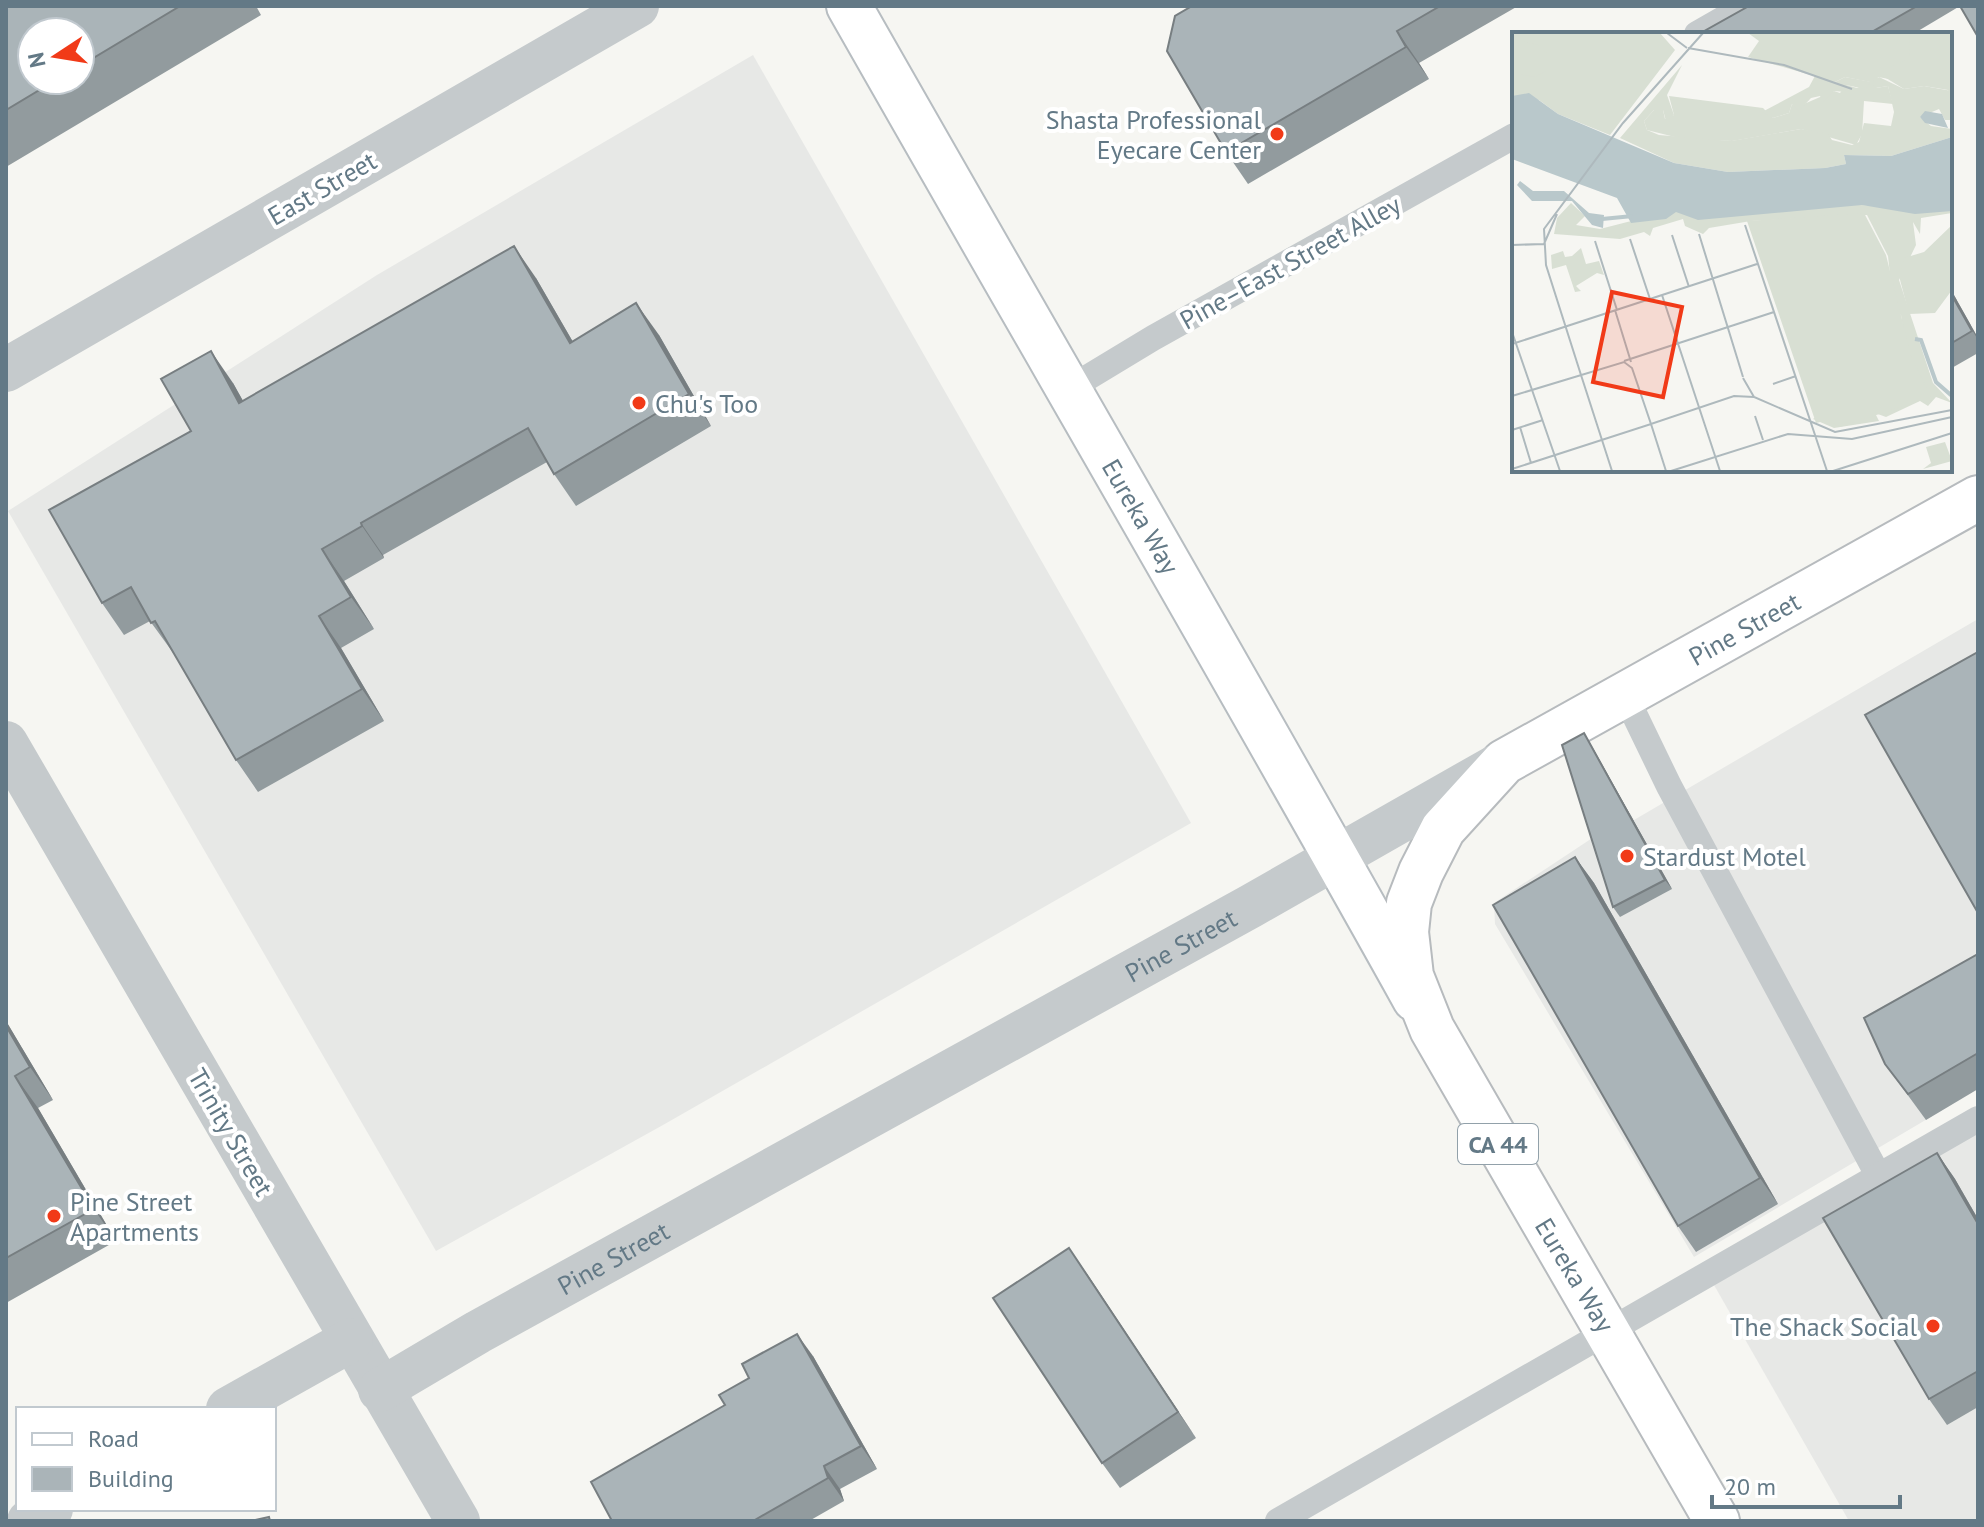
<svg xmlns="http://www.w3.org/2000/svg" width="1984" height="1527" font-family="'PT Sans',sans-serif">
<rect width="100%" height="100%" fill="#f6f6f2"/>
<g fill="#e7e8e6">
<path d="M753,55L1191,823L663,1125L436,1251L8,511L377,275Z"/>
<path d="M1978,619V1089L1694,1257L1495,924L1494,903L1630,813L1634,820Z"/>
<path d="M1978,1130V1521H1849L1714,1285Z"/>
</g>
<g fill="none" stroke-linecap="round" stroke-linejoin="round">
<defs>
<g id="secondary">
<path id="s2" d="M849,6C1037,337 1230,666 1415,999"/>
</g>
<g id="highway">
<path id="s3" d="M1717,1521L1432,1029L1411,976L1406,932L1409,903L1421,872L1443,829L1504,762L1978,498"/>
</g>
</defs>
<use href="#secondary" stroke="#b7bdc1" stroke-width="48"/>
<use href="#highway" stroke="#b7bbbe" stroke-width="48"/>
<g stroke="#c5cacc" stroke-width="26">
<path d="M1697,34L1746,6"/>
<path d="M1067,390L1153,338L1514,136"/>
<path d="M1624,693L1669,786L1878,1175"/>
<path d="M1278,1521L1978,1119"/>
</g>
<g stroke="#c5cacc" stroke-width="44">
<path d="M6,370L637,6"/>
<path d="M6,743L458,1521"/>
<path id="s1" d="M380,1390L478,1332L1251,906L1495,767"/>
<path d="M228,1409L351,1340"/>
<path d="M29,1521L51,1509"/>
</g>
<use href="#secondary" stroke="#fff" stroke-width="44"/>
<use href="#highway" stroke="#fff" stroke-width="44"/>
</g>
<g fill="#929b9e" fill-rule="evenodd">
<path d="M6,6H256L261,15L6,167ZM80,32V80H32Z"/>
<path d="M1192,6H1518L1419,63L1429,79L1248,184L1226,152Z"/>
<path d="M1749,6H1978H1960L1913,34H1699Z"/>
<path d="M536,278L573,342L659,335L711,426L576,506L554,474L547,462L383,555L384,558L344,581L374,629L341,648L384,721L258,792L236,760L174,654L150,621L124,635L102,603L191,431L233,383L243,401Z"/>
<path d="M1950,288L1978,338V353L1950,369Z"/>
<path d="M1590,743L1672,889L1620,917L1613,907Z"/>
<path d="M1575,857L1594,883L1778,1204L1696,1252L1678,1226Z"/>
<path d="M1978,954V1089L1926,1120L1885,1064Z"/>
<path d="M6,1021L53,1100L38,1108L116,1241L6,1303Z"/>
<path d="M1937,1153L1955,1179L1978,1219V1407L1947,1425L1929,1399Z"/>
<path d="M1087,1274L1196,1438L1120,1488L1102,1463Z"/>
<path d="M813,1356L877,1469L840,1489L844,1501L809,1521H612L725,1405Z"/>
</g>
<g fill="#777e81">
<path d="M1397,31L1419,63L1429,79L1406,47Z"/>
<path d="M514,246L536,278L592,375L570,343Z"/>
<path d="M1950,288L1978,338V340L1950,292Z"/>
<path d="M636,303L659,335L711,426L689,394Z"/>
<path d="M211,351L233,383L262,435L239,403Z"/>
<path d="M361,523L383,555L384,558L362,526Z"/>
<path d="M322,549L344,581L374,629L351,597Z"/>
<path d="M319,616L341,648L384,721L362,689Z"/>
<path d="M1584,733L1590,743L1672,889L1665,880Z"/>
<path d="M1575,857L1594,883L1778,1204L1760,1178Z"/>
<path d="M6,1021L53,1100L30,1067L6,1026Z"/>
<path d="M15,1076L38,1108L116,1241L94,1209Z"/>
<path d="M1937,1153L1955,1179L1978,1219V1224Z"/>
<path d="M1069,1248L1087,1274L1196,1438L1178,1412Z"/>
<path d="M797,1334L813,1356L877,1469L861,1446Z"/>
<path d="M824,1466L840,1489L844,1501L828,1478Z"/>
</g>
<g fill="#aab4b8" stroke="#777e81" stroke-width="2">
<path d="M6,6H180L80,66V32H32V80H56L6,110Z"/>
<path d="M1192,6H1440L1397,31L1406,47L1226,152L1167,51L1175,16Z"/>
<path d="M1749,6H1917L1868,34H1699Z"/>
<path d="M1960,6H1978V37Z"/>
<path d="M514,246L570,343L636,303L689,394L554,474L528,428L361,523L362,526L322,549L351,597L319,616L362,689L236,760L155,621L151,623L131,587L102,603L49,510L191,431L161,379L211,351L239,403Z"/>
<path d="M1950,292L1972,331L1950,344Z"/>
<path d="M1978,652V913L1865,715Z"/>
<path d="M1584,733L1665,880L1613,907L1562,745Z"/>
<path d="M1575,857L1760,1178L1678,1226L1493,905Z"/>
<path d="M1978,954V1053L1908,1094L1885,1064L1864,1018Z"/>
<path d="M6,1026L30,1067L15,1076L94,1209L6,1258Z"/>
<path d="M1937,1153L1978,1224V1371L1929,1399L1823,1218Z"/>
<path d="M1069,1248L1178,1412L1102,1463L993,1298Z"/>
<path d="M797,1334L861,1446L824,1466L828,1478L753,1521H612L591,1482L725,1405L719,1395L749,1378L742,1364Z"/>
<path d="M269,1517L270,1521H250Z"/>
</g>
<g fill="#f13a18" stroke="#fff" stroke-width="3">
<circle cx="1277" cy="134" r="8"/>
<circle cx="639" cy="403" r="8"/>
<circle cx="1627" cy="856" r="8"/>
<circle cx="54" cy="1216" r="8"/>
<circle cx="1933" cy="1326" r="8"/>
</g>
<g text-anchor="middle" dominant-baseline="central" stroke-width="8" stroke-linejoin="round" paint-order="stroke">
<rect fill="#fff" stroke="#92a1aa" stroke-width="2" x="1458" y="1124" width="80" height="40" rx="6"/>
<g font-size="24" font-weight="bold" fill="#637986">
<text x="1498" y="1144">CA 44</text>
</g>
<g font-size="26" fill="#637986" stroke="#fff" text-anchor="start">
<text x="1261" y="119" text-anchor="end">Shasta Professional<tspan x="1261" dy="30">Eyecare Center</tspan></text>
<text x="655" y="403">Chu's Too</text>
<text x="1643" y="856">Stardust Motel</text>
<text x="70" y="1201">Pine Street<tspan x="70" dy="30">Apartments</tspan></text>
<text x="1917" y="1326" text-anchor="end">The Shack Social</text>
</g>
<g font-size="26" fill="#637986" stroke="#fff">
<text transform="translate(322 188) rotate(-30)">East Street</text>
<text transform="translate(1290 262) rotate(-29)">Pine–East Street Alley</text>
<text stroke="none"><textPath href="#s2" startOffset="588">Eureka Way</textPath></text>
<text stroke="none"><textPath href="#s3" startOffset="1146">Pine Street</textPath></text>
<text stroke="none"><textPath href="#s1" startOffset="916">Pine Street</textPath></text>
<text transform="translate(231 1132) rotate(60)">Trinity Street</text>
<text stroke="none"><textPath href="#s1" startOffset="268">Pine Street</textPath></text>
<text transform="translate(1575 1275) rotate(59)">Eureka Way</text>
</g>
</g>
<g transform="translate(1512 32)">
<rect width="440" height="440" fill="#f6f6f2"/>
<path d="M0,1H148L163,18L98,103L46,82L27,68L0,64ZM236,1H440V66L436,58L366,45L364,56L376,54L381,72L352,69L350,102L344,113L289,97L220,109L171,107L135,98L132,89L142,78H151L153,87L162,83L157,64L251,76L261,86L277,81L280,72L285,75L322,59L328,61L334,53L345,56L358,50L333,45L323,50L236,25L247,9ZM69,216L74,232L87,229L92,243L85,241L64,254L69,259L63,260L54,233L40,237L39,223L51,219L53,225L60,224Z" fill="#d8dfd3"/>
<path d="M170,33L155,63L162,83L154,89L151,78H142L132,89L135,98L147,103L219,109L289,97L316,102L320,108L340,113L347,110L352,91L379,94L382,80L376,54L364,56L359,50L353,57L334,53L333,60L322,59L311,70L308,64L299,66L287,79L280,72L277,81L261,86L250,80L297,55L304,42L323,50L333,45L360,50L367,45L392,57L412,54L440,59V88H433L427,77L408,85L419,94L440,97V105L379,124L332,123L334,132L313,136L216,140L162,131L108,106ZM59,171L73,184L64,193L88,197L162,178L320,171L395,176L401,181L411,175L440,176V181L409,186L408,202L401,190L404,213L387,248L421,351L440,371L424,365L416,374L408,369L374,385L363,381L367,389L322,396L301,387L394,317L389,283L382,279L373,251L378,243L376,224L355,183L239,189L197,196L191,202L173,194L171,187L141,196L138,204L132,200L108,207L42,202L45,186ZM433,410L440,429L411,437L419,431L414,415Z" fill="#d8dfd3"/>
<path d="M352,181L374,223L399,324L419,365L328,395L316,388L304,391L235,189Z" fill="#d8dfd3"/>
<path d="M398,1H440V58L412,54L392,57L374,46L375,37L397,27Z" fill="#d8dfd3"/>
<path d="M0,7L30,14V19L37,21L34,39L23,45L0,41ZM440,193V258L423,281L397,282L387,244L392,226L412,220Z" fill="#d8dfd3"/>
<path d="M17,61L46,82L162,131L216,140L313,136L334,132L332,123L379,124L440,105V179L403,182L350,173L186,188L164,180L154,187L119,191L105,166L0,127V64ZM413,79L430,82L436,96L413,91L408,85ZM8,149L21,159H52L77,181L92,183L91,196L80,193L60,169H20L5,153Z" fill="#b9c8cb"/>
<path fill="none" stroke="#b9c8cb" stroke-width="4" d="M90,187L121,184M403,307L409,308L424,350L440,364"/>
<path fill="none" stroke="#aeb9bd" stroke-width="2" d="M155,1L175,16M176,16L272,33L340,57M233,193L315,439M187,202L231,345M160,203L177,255M118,207L138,267M83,209L105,278M32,212L45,182M0,213L32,212M150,263L208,439M103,278L119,330M0,300L48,439M0,312L245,232M112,329L262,280M69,343L34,233L32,197L111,91L191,1M69,343L100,439M231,346L242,365L323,400L440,378M261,352L284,344M0,364L112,330L120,336L139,392L222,364L242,365M243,384L251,408M8,395L19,431M0,398L31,388M0,437L139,392L154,439M159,439L276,402L340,407L440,385M321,439L440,401"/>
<path fill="#f13a18" fill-opacity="0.15" stroke="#f13a18" stroke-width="4" d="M100,260L170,275L151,365L81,350Z"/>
<rect width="440" height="440" fill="none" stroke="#637986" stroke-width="4"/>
</g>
<rect width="1984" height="1527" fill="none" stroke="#637986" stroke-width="16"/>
<rect x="16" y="1407" width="260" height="104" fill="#ffffff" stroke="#c1c9cf" stroke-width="2"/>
<rect x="32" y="1433" width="40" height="12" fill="#ffffff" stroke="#c1c9cf" stroke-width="2"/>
<text x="88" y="1447" font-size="24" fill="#637986">Road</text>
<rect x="32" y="1467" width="40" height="24" fill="#aab4b8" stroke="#c1c9cf" stroke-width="2"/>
<text x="88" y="1487" font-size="24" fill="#637986">Building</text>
<g transform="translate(56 56) rotate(258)"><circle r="38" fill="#ffffff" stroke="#c1c9cf" stroke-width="2"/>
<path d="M0-6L14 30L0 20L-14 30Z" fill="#f13a18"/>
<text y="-12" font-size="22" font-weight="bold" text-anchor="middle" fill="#637986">N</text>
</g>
<path d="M1712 1495v12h188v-12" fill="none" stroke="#637986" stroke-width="4"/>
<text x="1724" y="1495" font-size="24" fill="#637986" stroke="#ffffff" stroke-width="6" paint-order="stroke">20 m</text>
</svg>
